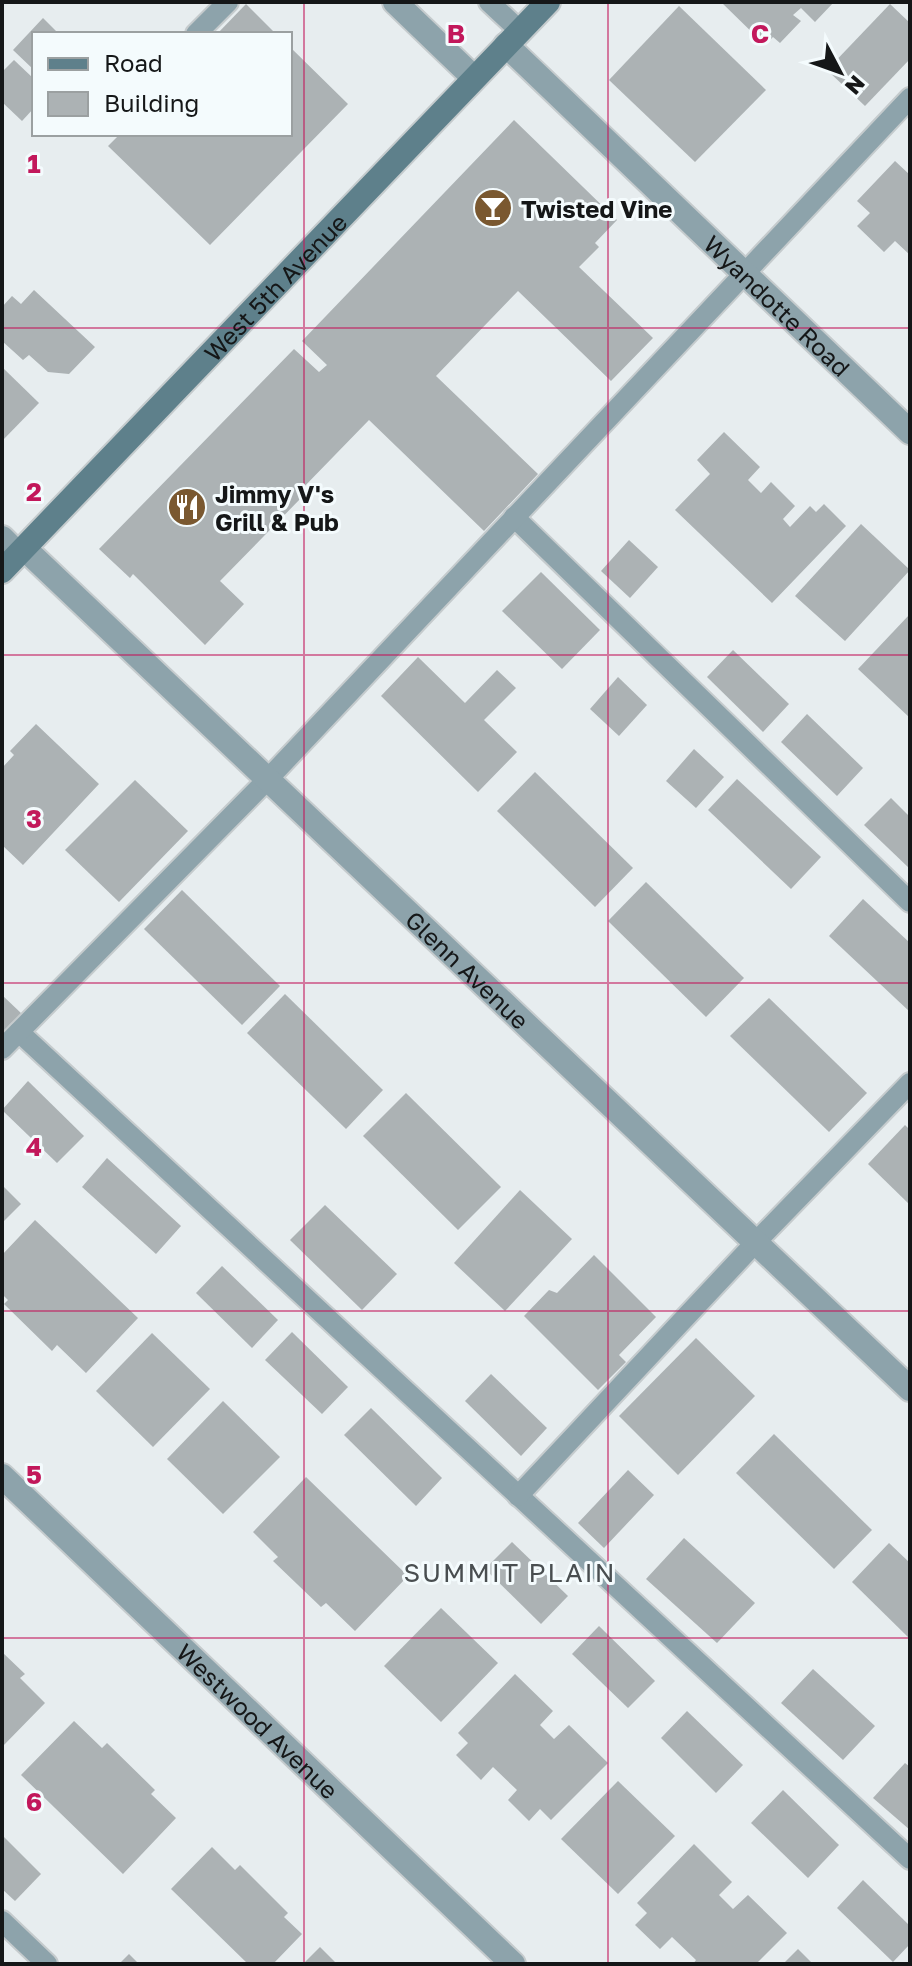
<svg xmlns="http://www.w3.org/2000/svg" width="912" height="1966" font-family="'Golos Text',sans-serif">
<rect width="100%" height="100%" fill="#e7edef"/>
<g fill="#acb2b4">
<path d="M721,2H834L815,22L801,8L793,15L801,21L780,43L773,37L765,45Z"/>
<path d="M246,4L276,34H217Z"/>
<path d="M890,4L910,23V59L865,106L827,70Z"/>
<path d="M679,6L766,90L695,162L609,80Z"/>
<path d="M43,18L59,34H34V70L13,50Z"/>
<path d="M290,47L348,104L210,245L108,146L120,134H290Z"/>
<path d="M14,60L34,79V108L22,121L2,102V72Z"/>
<path d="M514,120L617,220L595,243L599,247L579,267L653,338L611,381L518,291L436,376L538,474L484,531L369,420L299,492L303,496L220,581L244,604L205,645L133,574L130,578L99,549L294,349L319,372L327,365L302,341Z"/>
<path d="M895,161L910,175V255L895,241L884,252L857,226L870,213L857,201Z"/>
<path d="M34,290L95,347L69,374L48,372L29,355L23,360L2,341V307L12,296L21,304Z"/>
<path d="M2,367L39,403L2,441Z"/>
<path d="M724,432L760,467L748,480L761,493L771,482L795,506L783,519L790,527L810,506L816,512L824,504L846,526L772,603L675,510L710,474L697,460Z"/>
<path d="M861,524L910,570L845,641L795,596Z"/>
<path d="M629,540L658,567L630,598L601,571Z"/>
<path d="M541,572L600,630L562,669L502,611Z"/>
<path d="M910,614V718L858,669Z"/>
<path d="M733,650L789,704L763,732L707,677Z"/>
<path d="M418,657L465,703L497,670L516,688L484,720L517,752L478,792L381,696Z"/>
<path d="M618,677L647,705L619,736L590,709Z"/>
<path d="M807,714L863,768L837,796L781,742Z"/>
<path d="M36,724L99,784L23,865L2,845V768L14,755L10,751Z"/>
<path d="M694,749L724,777L696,808L666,781Z"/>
<path d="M535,772L633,868L595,907L497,811Z"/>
<path d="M737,779L821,857L791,889L708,810Z"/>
<path d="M135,780L188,831L119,902L65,850Z"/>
<path d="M891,798L910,817V869L864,825Z"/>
<path d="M646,882L744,978L706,1017L608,921Z"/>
<path d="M182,890L280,986L242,1025L144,929Z"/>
<path d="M863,899L910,943V1012L829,936Z"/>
<path d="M285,994L383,1090L346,1129L247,1033Z"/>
<path d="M2,995L22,1014L2,1035Z"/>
<path d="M769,998L867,1093L829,1132L730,1036Z"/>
<path d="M28,1081L84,1136L57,1163L2,1110Z"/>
<path d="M406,1093L501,1187L458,1230L363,1136Z"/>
<path d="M905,1125L910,1130V1205L868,1164Z"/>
<path d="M107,1158L181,1226L156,1254L82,1187Z"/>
<path d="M2,1185L21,1204L2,1223Z"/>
<path d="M520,1190L572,1239L505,1311L454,1263Z"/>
<path d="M325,1205L397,1274L362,1310L290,1240Z"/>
<path d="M35,1220L138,1318L86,1373L57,1345L52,1351L4,1304L8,1300L2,1294V1255Z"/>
<path d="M594,1255L656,1317L619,1355L626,1362L598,1390L524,1316L549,1290L557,1293Z"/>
<path d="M222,1266L278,1320L252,1348L196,1293Z"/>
<path d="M292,1332L348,1387L322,1414L265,1360Z"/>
<path d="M152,1333L210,1389L153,1447L96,1391Z"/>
<path d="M696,1338L755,1396L678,1475L619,1416Z"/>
<path d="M491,1374L547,1428L521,1456L465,1401Z"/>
<path d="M223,1401L280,1457L223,1514L167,1459Z"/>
<path d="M371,1408L442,1478L416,1506L344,1435Z"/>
<path d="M774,1434L872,1530L834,1569L736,1473Z"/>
<path d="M628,1470L654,1495L604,1548L578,1523Z"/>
<path d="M306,1477L408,1576L355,1631L326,1603L321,1607L273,1561L278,1557L253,1532Z"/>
<path d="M684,1538L755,1603L717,1643L646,1579Z"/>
<path d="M512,1542L568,1596L541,1624L485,1569Z"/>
<path d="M889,1543L910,1563V1639L852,1582Z"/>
<path d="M441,1608L498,1663L441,1722L384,1666Z"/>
<path d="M599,1626L655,1681L628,1708L572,1654Z"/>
<path d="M2,1652L25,1674L20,1678L45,1703L2,1747Z"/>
<path d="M813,1669L875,1726L843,1760L781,1703Z"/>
<path d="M515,1674L553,1711L540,1725L554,1739L569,1725L608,1763L551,1820L540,1809L529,1821L508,1800L517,1790L493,1767L481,1780L456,1755L468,1743L458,1733Z"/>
<path d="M687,1711L743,1765L716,1793L661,1738Z"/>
<path d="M74,1721L102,1748L107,1743L155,1790L151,1794L176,1818L123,1874L21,1775Z"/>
<path d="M905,1763L910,1767V1830L873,1798Z"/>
<path d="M618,1781L675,1836L618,1894L561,1839Z"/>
<path d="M783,1790L839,1845L808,1878L751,1823Z"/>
<path d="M2,1835L41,1874L15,1901L2,1889Z"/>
<path d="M694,1844L732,1882L719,1895L733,1909L748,1895L787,1933L756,1964H693L696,1960L672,1937L660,1949L635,1925L647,1913L637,1903Z"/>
<path d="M212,1847L235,1870L240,1865L288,1913L284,1917L302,1934L273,1964H248L171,1889Z"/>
<path d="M863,1880L910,1926V1944L893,1962L837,1908Z"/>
<path d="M320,1947L337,1964H303Z"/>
<path d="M798,1949L813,1964H783Z"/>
<path d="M129,1954L139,1964H119Z"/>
</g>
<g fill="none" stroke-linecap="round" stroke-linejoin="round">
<defs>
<g id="lane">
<path d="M489,2L520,31"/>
<path d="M196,34L228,2"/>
<path d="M514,517L910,902"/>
<path d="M19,1032L910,1859"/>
<path d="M2,1049L267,780L910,98"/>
<path d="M518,1496L756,1242L910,1083"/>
<path d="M2,1921L47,1964"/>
</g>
<g id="street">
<path d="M395,2L474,78"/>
<path id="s1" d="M506,45L910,432"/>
<path d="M2,538L18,554"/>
<path id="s2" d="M24,548L910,1389"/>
<path id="s3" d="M2,1476L513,1964"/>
</g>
<g id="secondary">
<path id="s4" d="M2,571L548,2"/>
</g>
</defs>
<use href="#lane" stroke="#c5cbcd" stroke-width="24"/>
<use href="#street" stroke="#c5cbcd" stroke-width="28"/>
<use href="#secondary" stroke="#c5cbcd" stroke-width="28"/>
<use href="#lane" stroke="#8da3ab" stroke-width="20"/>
<use href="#street" stroke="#8da3ab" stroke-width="24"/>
<use href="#secondary" stroke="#5e808b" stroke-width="24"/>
</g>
<path fill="none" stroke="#c2185b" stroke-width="2" stroke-opacity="0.55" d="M304,2V1964M608,2V1964M2,328H910M2,655H910M2,983H910M2,1311H910M2,1638H910"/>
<defs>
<symbol id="bar-disc" viewBox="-11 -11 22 22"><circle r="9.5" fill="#7a5830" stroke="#f4fbfd"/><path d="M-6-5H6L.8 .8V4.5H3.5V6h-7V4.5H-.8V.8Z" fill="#fff"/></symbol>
<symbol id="restaurant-disc" viewBox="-11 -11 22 22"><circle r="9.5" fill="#7a5830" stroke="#f4fbfd"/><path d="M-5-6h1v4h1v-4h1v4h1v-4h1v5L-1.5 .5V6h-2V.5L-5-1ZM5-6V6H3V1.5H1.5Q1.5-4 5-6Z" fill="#fff"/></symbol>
</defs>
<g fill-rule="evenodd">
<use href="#bar-disc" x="471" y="186" width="44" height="44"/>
<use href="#restaurant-disc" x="165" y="485" width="44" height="44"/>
</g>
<g text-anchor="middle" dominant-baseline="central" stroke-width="6" stroke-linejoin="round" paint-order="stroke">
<g font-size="24" font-weight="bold" fill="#151718" stroke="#f4fbfd" text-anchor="start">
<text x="521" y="208">Twisted Vine</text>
<text x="215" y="493">Jimmy V's<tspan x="215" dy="28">Grill &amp; Pub</tspan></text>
</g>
<g font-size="24" fill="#151718" stroke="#f4fbfd">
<text stroke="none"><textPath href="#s4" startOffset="394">West 5th Avenue</textPath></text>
<text stroke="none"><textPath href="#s1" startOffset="376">Wyandotte Road</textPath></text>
<text stroke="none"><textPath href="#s2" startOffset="612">Glenn Avenue</textPath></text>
<text stroke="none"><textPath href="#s3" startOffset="354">Westwood Avenue</textPath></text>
</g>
<g font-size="26" letter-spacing="2" fill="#494e50" stroke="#f4fbfd">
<text x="510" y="1572">SUMMIT PLAIN</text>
</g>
</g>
<g font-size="26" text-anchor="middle" font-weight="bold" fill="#c2185b" stroke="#f4fbfd" stroke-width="6" stroke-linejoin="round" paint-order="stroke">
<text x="456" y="43">B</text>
<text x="760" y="43">C</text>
<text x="34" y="173">1</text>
<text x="34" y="501">2</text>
<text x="34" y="828">3</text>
<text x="34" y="1156">4</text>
<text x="34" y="1484">5</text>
<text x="34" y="1811">6</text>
</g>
<rect width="912" height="1966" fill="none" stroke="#151718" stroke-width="8"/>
<rect x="32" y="32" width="260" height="104" fill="#f4fbfd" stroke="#9ba0a1" stroke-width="2"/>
<rect x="48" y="58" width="40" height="12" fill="#5e808b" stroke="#9ba0a1" stroke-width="2"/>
<text x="104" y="72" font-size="24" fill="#151718">Road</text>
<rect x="48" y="92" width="40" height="24" fill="#acb2b4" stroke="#9ba0a1" stroke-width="2"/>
<text x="104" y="112" font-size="24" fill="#151718">Building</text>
<g transform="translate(840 72) rotate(131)" stroke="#f4fbfd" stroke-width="6" paint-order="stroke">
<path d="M0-6L14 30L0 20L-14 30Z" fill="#151718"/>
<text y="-12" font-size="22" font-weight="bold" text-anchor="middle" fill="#151718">N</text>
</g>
</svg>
